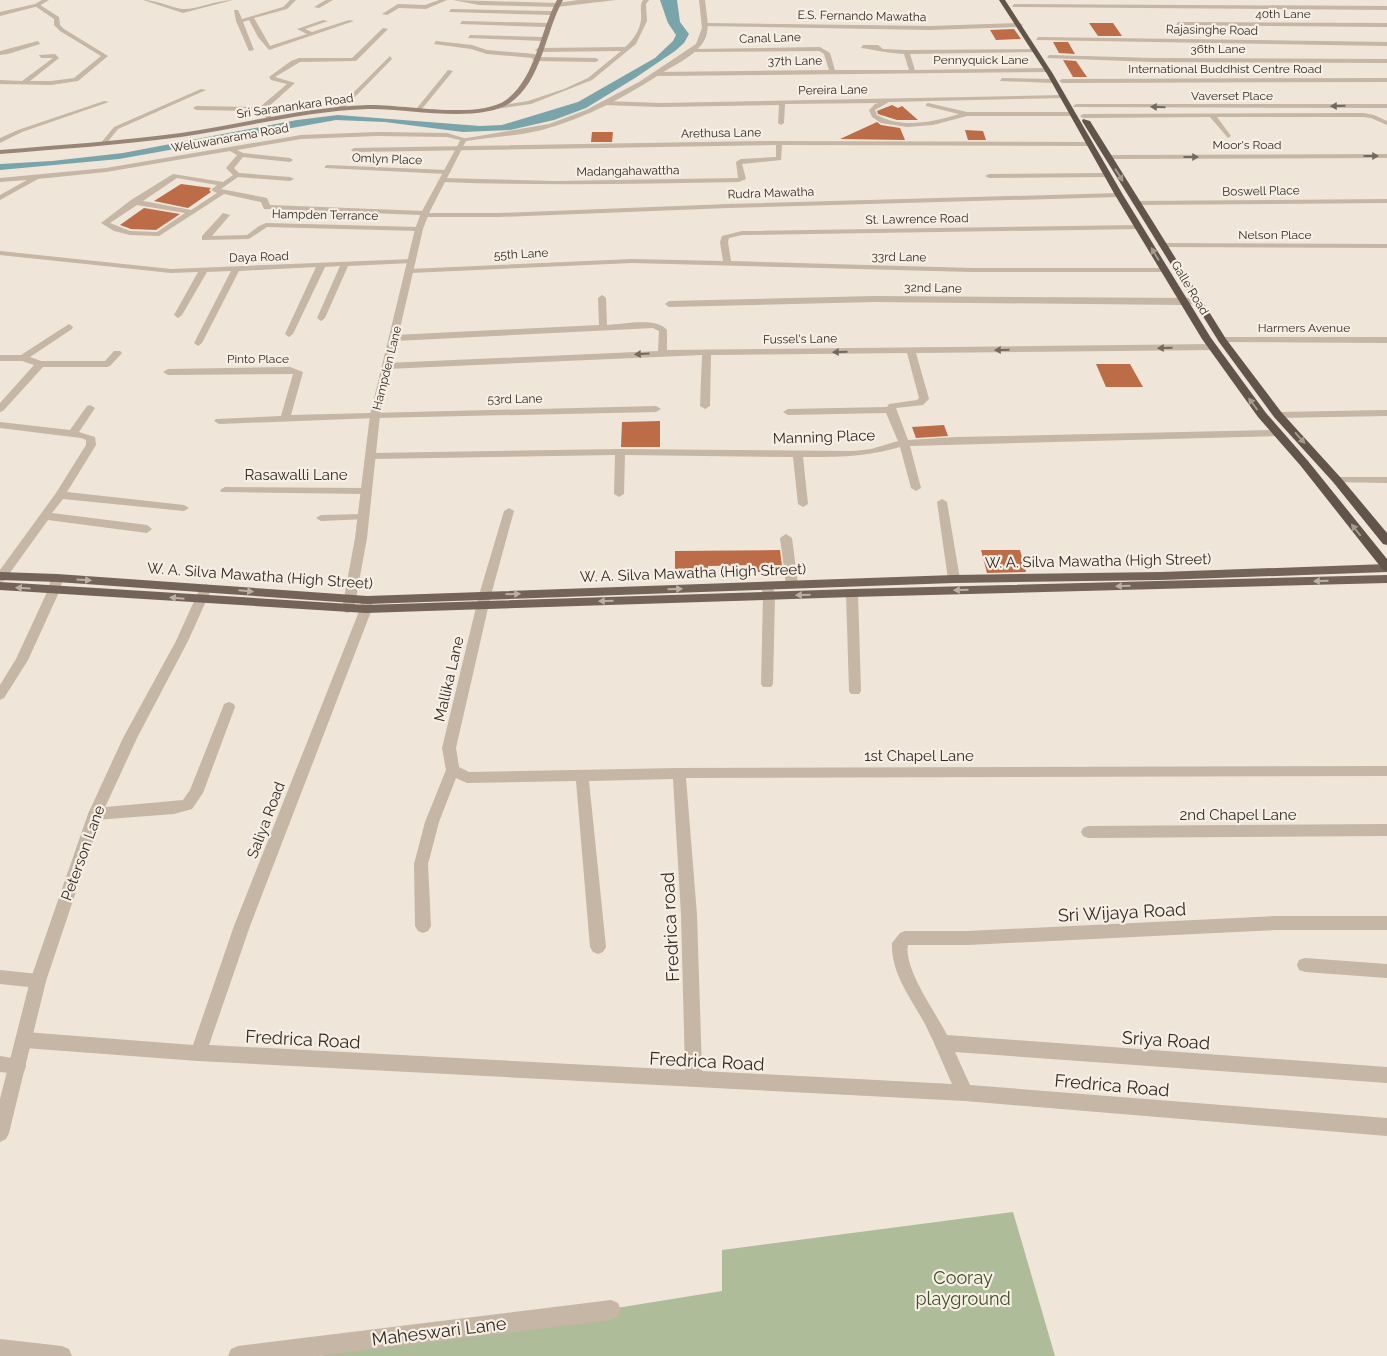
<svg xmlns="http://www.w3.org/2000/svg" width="1387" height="1356" font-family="Raleway,sans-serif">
<rect width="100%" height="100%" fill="#efe5d8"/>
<path fill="#aebc99" d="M1013,1212L1055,1356H318L722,1291V1250Z"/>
<path fill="#79a4a9" d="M660,0H677L680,22L689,34L684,43L675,51L635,78L586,108L554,120L510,130L463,132L385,122L336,120L119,159L0,170V164L52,161L123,153L297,120L338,115L480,126L502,125L578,102L655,58L673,41L676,35L668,23Z"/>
<g fill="#bd6c48">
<path d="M1089,23H1113L1122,36H1098Z"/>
<path d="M1014,29L1021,39L996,40L990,30Z"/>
<path d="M1053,42H1068L1075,54L1059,53Z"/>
<path d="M1063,60L1076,61L1087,77H1073Z"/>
<path d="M892,105L898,108L902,106L918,120H897L878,114L877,111Z"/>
<path d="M877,122L881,125L900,128L905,140L840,139Z"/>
<path d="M965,130L983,131L986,140H968Z"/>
<path d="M592,132H613L612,142H591Z"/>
<path d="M181,184L211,188L209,190L211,192L188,208L154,201Z"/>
<path d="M144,208L180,214L156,230L131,229L120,225Z"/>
<path d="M1096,364H1130L1143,387H1106Z"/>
<path d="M660,421V447H621L622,422Z"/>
<path d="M944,425L948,436L916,438L912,427Z"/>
<path d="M780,550L783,574H763V572H753L752,565L708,566V572L675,574V551Z"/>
<path d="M981,550H1020L1026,572L987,573Z"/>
</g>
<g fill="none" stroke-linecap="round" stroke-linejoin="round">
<g fill="#c5b6a5" fill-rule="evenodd">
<path d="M143,0C157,0 169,7 182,9C195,10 217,0 233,0L183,13Z"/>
<path d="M290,0H296L287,9L254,18L270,46L307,34L297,29L323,20L328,21L305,29L312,32L349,20L354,21L269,50L258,37L249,20L243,22L254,50L249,51L236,21L234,10H238L242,19L283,7Z"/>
<path d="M326,0H333L319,8L314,7Z"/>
<path d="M439,0H447L426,9L399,8L387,15L382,14L398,4L425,5Z"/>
<path d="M643,0H649L646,4L647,21L636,44L592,80L531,104L489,110V108L491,107L528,101L564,89L588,78L621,51L538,52L535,50L538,48L625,47C633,41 640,29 641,20C642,12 639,6 643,0Z"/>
<path d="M37,3L59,17L60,25L64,29L108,56L78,81L51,85L0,84V80L22,81L53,58H41L39,55L55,54L59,58L30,81H51L74,78L101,56L60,31L54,25V19L35,6Z"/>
<path d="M1014,4L1387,6V10L1012,7Z"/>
<path d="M451,9L551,11L554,13L551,15L449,12Z"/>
<path d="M462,21L547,23L550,25L547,27L460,24Z"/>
<path d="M1178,22L1387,23V27L1176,25Z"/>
<path d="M705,23L930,26L1020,23L1023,25L1020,27L930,30L703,26Z"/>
<path d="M383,28L388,29L356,61L300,62L275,77L295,83L266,109L273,119L272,120H268L260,111L196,110L193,108L196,106L260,107L287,84L271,80L269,77L291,61L299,58H352Z"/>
<path d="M470,35L542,37L545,39L542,41L468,38Z"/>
<path d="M1038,37L1387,42V46L1036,40Z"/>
<path d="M38,41L40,44L8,54L0,55V51Z"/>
<path d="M436,41L472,45L487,50L535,54L537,57L596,58L599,60L596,62L535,61L532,59L533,58L487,54L471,49L434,44Z"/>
<path d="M863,45H878L883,49L906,50L1036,49L1038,52L910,54L915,70L1048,68L1051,70L1048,72L657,76L654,74L657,72L829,70L824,54L819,51L690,52L692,49L820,47L830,53L835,70H909L904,54C887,53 876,50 861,48Z"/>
<path d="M1049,55L1153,58L1387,59V63L1153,62L1047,58Z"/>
<path d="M390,56L392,59L342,110H338V108Z"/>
<path d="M448,70L453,71L421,110H417V108Z"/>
<path d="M1002,78L1053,79L1056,81L1053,83L1000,81Z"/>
<path d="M1387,78V82L1062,83L1059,81L1062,79Z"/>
<path d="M201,89L206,90L118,129L105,145L100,144L114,127Z"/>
<path d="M1063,95L1065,96V98L889,102L875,110L877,115C902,129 933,122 959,114L926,106V104L928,103L967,112H1072L1075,114L1072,116H967L933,125L907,127L881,123L872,117L869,110L875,104L879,103L785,104L784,123L781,125L778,123L779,105L661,107L603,105L600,103L603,101L661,103Z"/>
<path d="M104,101L109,102L22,132L0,143V138L18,130Z"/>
<path d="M1076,104H1387V108L1074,107L1073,106Z"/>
<path d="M1363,113L1374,115L1387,121V125L1371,118L1363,117H1217L1231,136L1228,138L1210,117L1083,118L1080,116L1083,114Z"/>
<path d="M377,132L447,133L467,139L464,141L447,137L377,136L301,139L237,150L243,153L290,158L293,160L290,162L243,157L234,168L239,173L290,177L294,179L290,181L238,177L221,189L267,198L270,205L425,211L429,213H499L728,204L1119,193L1123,195L1119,197L728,208L499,217H424L420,215L267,209H264L261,202L224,194L159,236L130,235L114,231L101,223L131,200L173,174L223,182L233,175L226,168L237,155L230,151L106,172L38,179L0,200V195L27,180L0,182V178L106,168L301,135ZM177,178L217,185L211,190L217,193L191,210L143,201ZM137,205L185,213L157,232L130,231L110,223Z"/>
<path d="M761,141L1088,142L1091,144L1088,146L782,145L781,160L742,164L746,179L739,182C640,184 542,186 443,182L439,180L443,178L554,181L738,178L736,162L741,159L776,157V145L354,152L351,150L354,148Z"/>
<path d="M1387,154V158L1108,159L1105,157L1108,155Z"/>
<path d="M327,165L447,170L451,172L447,174L325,168V166Z"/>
<path d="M1107,173L1111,175L1110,177L989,178L985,176L989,174Z"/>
<path d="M1387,199V203L1136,205L1132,203L1136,201Z"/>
<path d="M223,213L230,215L212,236L247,235L259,226L266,223L419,227L423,229L419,231L267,227L249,239L202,240V236Z"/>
<path d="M1138,225H1141V229L742,235L729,238L728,242L731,261L972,268H1168V272H972L632,263L410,273L406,271L410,269L632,259L723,261L720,242L722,236L742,231Z"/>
<path d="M1159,243L1387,244V248L1162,247L1158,245Z"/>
<path d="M0,251L171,269L412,259L416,261L412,263L348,266L325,318L321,321L317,318L340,266L325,267L293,334L289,337L285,334L316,267L239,271L202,343L198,346L194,343L231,271L207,272L182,315L178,318L174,315L198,272L171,273L0,255Z"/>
<path d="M602,295L606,298L607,325C624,324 657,317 667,330V350L1214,344L1218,347L1214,350L916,353L929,399L923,405L896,408L908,440L956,437L1277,430L1282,433L1277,436L910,446L921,488L916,491L911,488L900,447C865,457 840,457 803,457L808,504L803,507L798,504L793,457L625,455L624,494L619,497L614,494L615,455L371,459L366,456L371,453L620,449L854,451L871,449L898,441L886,413L788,415L783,412L788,409L887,407L889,404L917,400L919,398L907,353L711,355L710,406L705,409L700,406L702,355L387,369L382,366L387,363L658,351L659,331L653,328L395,341L391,338L395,335L599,325L598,298Z"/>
<path d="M874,296L1196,298L1200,301L1196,304L1184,305L874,302L669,307L665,304L669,301Z"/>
<path d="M69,324L73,327L72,329L30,357L41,361H105L114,351H120L122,353L110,366L107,367H43L3,411L0,412V403L34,365L22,361H0V355H21Z"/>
<path d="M1222,337H1387V343L1219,342L1218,340Z"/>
<path d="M290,367L303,372L291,415L656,406L661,409L656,412L375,418L219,424L214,421L216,419L281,416L293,374L168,375L163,372L168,369Z"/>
<path d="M90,405L95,408L79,432L95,437L96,445L67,492L184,505L189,508L184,511L63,499L52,513L147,525L152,529L147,533L48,520L4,581L0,582V570L56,493L86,445V440L81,438L0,428V422L70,430L87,406Z"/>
<path d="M1387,410V416L1278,418L1273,415L1278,412Z"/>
<path d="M1337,477H1387V483L1333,482L1332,480L1333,478Z"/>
<path d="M225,487L366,488L371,491L366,494L221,492L220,490Z"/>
<path d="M942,499L947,502L960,579L954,583L948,579L937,502Z"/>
<path d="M509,508L514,511L491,595L456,748L459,767L469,772L679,768L1387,766V776L686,778L697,915L702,1071L952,1084C943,1064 935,1044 925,1024C911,998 891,974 892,943L900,933L905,931H968L1275,916H1387V930H1275L968,945H908C903,968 936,1013 947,1035L1387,1067V1083L955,1052L970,1085L1387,1118V1136L965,1101L198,1061L25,1048L19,1046L17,1040L19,1034L25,1032L193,1045L234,926L360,609L361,600L367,596L373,600L372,609L250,926L209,1045L685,1070L681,915L673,779L589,781L606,947L603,952L598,954L593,952L590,947L576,781L467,783L456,778L439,822L428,864L431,926L428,931L423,933L418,931L415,926L414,864L425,822L446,770L442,748L479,595L504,511Z"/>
<path d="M363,514L367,515L368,517L367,519L321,521L316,518L321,515Z"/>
<path d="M786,534L792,538L798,585L792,589L786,585L780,538Z"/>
<path d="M57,574L63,578L60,590L28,660L4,698L0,700V685L16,659L48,590L51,578Z"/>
<path d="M767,582L773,586L775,596L773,684L771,687H763L761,684L763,596L761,586Z"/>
<path d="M852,589L858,593L861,691L859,694H851L849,691L846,593Z"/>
<path d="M229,702L234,704L235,707L203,793L192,809L174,814L95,820L90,818L88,814L90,810L95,808L183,800L190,790L223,707L224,704Z"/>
<path d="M1387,824V836L1088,838L1083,836L1081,832L1083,828L1088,826Z"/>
<path d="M1305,958L1387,964V978L1305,972L1299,970L1297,965L1299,960Z"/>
<path d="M0,970L38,974L44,976L46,981L44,986L38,988L0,984Z"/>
<path d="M0,1056L24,1060L26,1066L24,1072L18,1074L0,1072Z"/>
<path d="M611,1300L618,1303L621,1310L618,1317L611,1320L318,1356H228L231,1349L238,1346Z"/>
<path d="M0,1339L62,1346L69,1349L72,1356H0Z"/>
</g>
<g fill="#c5b6a5" fill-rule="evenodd">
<path d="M42,0H49L39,6L0,16V12L35,4Z"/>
<path d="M453,0L557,3L578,0H616L557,7L479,5Z"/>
<path d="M699,0H705C706,13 711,29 704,41C696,55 678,63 665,71C627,96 586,118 542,130C517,136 492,137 466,141L429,213L423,229L380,415L367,538L354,609L348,613L344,612L342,609L355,538L370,415L415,229L421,213L461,139L549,124L586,110L639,82L696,44L702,28Z"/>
<path d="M206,584L212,588L188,641L137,738L102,814L46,981L9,1133L6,1139L0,1142V1099L30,981L88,814L123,738L176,641L200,588Z"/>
</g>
<path fill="#998577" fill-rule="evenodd" d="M557,0H563C545,32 542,81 510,103C478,124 406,108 368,109C305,111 243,128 181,137C121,145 60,149 0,154V150C60,145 121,141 181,133C243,124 305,107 368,105C403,104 478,120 506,100C536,78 540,31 557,0Z"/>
<g fill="#736358" fill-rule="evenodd">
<path d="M1387,564V572L1161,580L954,583L367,604L57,582L0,580V572L57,574L367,596L954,575L1161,572Z"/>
<path d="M1387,575V583L852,597L366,613L0,590V582L366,605L852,589Z"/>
</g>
<g fill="#62544a" fill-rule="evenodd">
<path d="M999,0H1005L1053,74L1123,195L1211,338L1266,413L1308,461L1387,559V571L1383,570L1300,465L1258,417L1202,339L1115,195L1047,74Z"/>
<path d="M1083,119L1090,121L1226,339L1282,413L1341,478L1387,533V545L1383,544L1333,482L1274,417L1219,342L1082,121Z"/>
</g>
</g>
<defs><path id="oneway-solid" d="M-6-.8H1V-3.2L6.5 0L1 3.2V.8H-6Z" transform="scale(1.25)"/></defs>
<g fill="#74695f">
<use href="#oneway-solid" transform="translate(1338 106) rotate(179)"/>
<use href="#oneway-solid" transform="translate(1158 107) rotate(-179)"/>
<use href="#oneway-solid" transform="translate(1371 156)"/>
<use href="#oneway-solid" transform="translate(1191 157)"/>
<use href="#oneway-solid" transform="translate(1165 348) rotate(179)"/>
<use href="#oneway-solid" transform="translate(1002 350) rotate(179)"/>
<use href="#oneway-solid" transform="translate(840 352) rotate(179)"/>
<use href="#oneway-solid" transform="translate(642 354) rotate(177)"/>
</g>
<g fill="#a59a8f">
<use href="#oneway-solid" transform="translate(1119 175) rotate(58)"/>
<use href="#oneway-solid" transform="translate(1155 254) rotate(-121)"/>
<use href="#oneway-solid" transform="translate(1253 404) rotate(-127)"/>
<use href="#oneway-solid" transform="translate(1300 438) rotate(48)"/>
<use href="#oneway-solid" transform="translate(1356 530) rotate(-128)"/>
</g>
<g fill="#bcb0a5">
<use href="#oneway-solid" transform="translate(84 580) rotate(4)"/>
<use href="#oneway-solid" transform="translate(1321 581) rotate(179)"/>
<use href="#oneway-solid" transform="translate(1123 586) rotate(179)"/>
<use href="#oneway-solid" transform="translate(23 588) rotate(-176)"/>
<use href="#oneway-solid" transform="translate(675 589) rotate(-2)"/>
<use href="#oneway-solid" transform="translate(961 590) rotate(179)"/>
<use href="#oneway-solid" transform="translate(246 591) rotate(5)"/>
<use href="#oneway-solid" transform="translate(513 594) rotate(-2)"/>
<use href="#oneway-solid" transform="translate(803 595) rotate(178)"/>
<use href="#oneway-solid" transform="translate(177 598) rotate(-175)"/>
<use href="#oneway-solid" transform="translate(606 601) rotate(178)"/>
</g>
<g text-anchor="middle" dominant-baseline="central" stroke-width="4.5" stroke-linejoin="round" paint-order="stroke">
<g font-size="12" fill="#322a26" stroke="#f7efe4">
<text x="1283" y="14">40th Lane</text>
<text transform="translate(862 16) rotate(1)">E.S. Fernando Mawatha</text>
<text transform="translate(1212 30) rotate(1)">Rajasinghe Road</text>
<text transform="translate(770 38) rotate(-2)">Canal Lane</text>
<text x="1218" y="49">36th Lane</text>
<text x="981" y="60">Pennyquick Lane</text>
<text transform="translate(795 61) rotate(-1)">37th Lane</text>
<text x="1225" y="69">International Buddhist Centre Road</text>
<text transform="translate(833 90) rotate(-1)">Pereira Lane</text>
<text x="1232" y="96">Vaverset Place</text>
<text transform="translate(295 106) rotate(-8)">Sri Saranankara Road</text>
<text transform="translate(721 133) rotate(-1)">Arethusa Lane</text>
<text transform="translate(230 138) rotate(-10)">Weluwanarama Road</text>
<text x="1247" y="145">Moor's Road</text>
<text transform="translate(387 159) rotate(2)">Omlyn Place</text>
<text transform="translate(628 171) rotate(-1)">Madangahawattha</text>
<text transform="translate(1261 191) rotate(-1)">Boswell Place</text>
<text transform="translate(771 193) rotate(-2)">Rudra Mawatha</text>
<text transform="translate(325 215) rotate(1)">Hampden Terrance</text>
<text transform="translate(917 219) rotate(-1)">St. Lawrence Road</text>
<text x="1275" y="235">Nelson Place</text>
<text transform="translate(521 254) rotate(-3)">55th Lane</text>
<text transform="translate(259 257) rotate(-2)">Daya Road</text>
<text transform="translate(899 257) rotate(1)">33rd Lane</text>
<text transform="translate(933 288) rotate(1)">32nd Lane</text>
<text transform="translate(1190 288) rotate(59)">Galle Road</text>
<text x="1304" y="328">Harmers Avenue</text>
<text transform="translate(800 339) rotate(-1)">Fussel's Lane</text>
<text x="258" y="359">Pinto Place</text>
<text transform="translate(387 368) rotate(-76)">Hampden Lane</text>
<text transform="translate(515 399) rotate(-1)">53rd Lane</text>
</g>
<g font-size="15" fill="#322a26" stroke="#f7efe4">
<text transform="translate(824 437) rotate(-2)">Manning Place</text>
<text x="296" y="475">Rasawalli Lane</text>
<text transform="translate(1098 561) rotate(-1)">W. A. Silva Mawatha (High Street)</text>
<text transform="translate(693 573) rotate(-2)">W. A. Silva Mawatha (High Street)</text>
<text transform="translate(260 576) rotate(4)">W. A. Silva Mawatha (High Street)</text>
<text transform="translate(449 679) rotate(-77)">Mallika Lane</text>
<text x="919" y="756">1st Chapel Lane</text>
<text x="1238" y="815">2nd Chapel Lane</text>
<text transform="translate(266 820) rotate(-69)">Saliya Road</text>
<text transform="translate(83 853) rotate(-70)">Peterson Lane</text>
</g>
<g font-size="18" fill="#322a26" stroke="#f7efe4">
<text transform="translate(1122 912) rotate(-3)">Sri Wijaya Road</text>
<text transform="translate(670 927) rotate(-93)">Fredrica road</text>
<text transform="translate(303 1039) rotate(3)">Fredrica Road</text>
<text transform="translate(1166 1040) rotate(4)">Sriya Road</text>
<text transform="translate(707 1061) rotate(3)">Fredrica Road</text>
<text transform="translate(1112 1085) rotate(5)">Fredrica Road</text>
<text transform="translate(439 1331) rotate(-7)">Maheswari Lane</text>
</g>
<g font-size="18" fill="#3f4e2b" stroke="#f7efe4">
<text x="963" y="1277">Cooray<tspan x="963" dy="21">playground</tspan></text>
</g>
</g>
</svg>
